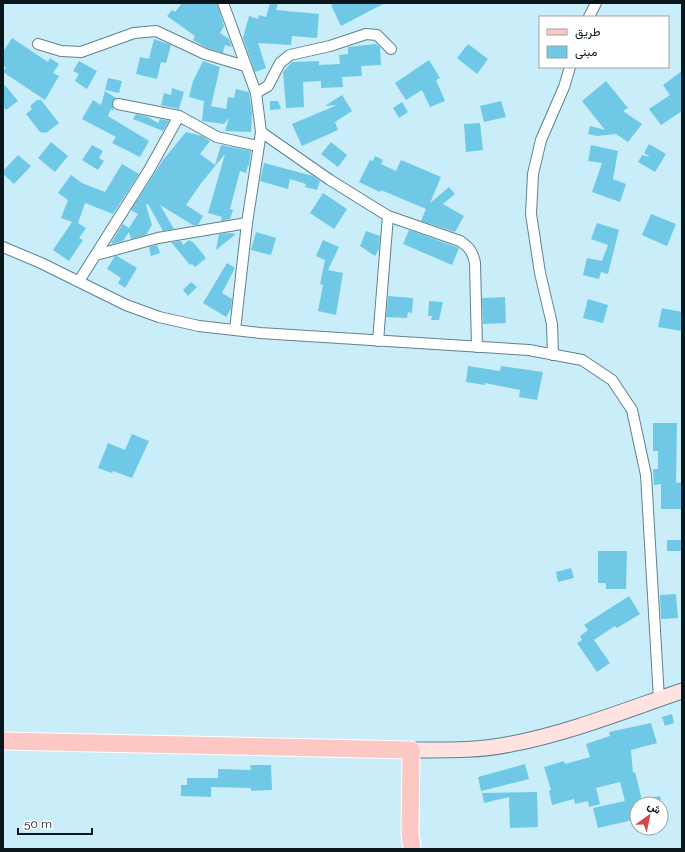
<svg xmlns="http://www.w3.org/2000/svg" width="685" height="852" font-family="Raleway,Vazirmatn,sans-serif">
<rect width="100%" height="100%" fill="#c9edf9"/>
<g fill="#6fc9e6">
<path d="M182,3H217L224,26L220,33L229,39L232,47L225,45L223,53L207,48L193,40L195,36L167,16L172,10L175,12Z"/>
<path d="M270,3H278L276,10L319,14L317,38L292,36L291,45L258,43L266,68L255,72L243,38L249,16L258,19L259,15L266,17Z"/>
<path d="M335,3H385L341,26L331,5Z"/>
<path d="M12,38L48,62L50,58L59,64L53,73L59,76L45,100L3,72L6,68L3,65V52Z"/>
<path d="M154,39L171,45L166,63L161,62L157,79L136,74L140,57L149,59Z"/>
<path d="M376,44L380,47L381,65L361,66L362,76L342,77L343,87L321,88V81L303,82L304,107L286,108L283,72L292,62L319,61V65L340,64L339,55L348,54V47Z"/>
<path d="M468,44L488,59L477,74L457,58Z"/>
<path d="M429,60L440,78L436,80L445,101L430,107L422,90L406,100L395,83Z"/>
<path d="M79,61L97,71L87,89L75,81L79,74L73,71Z"/>
<path d="M203,61L220,67L211,106L226,109L228,97L234,98L236,89L249,92L252,113L251,132L225,131L229,118L224,124L202,121L204,101L189,97L193,81Z"/>
<path d="M682,71V111L661,125L649,109L670,95L663,85Z"/>
<path d="M108,78L122,81L119,93L105,90Z"/>
<path d="M606,81L628,108L623,111L642,124L628,142L616,134L597,136L588,134L590,126L605,130L582,101Z"/>
<path d="M3,83L18,101L6,110L3,106Z"/>
<path d="M172,88L184,92L179,109L161,105L164,93L171,95Z"/>
<path d="M105,91L116,98L112,103L114,111L111,109L108,116L149,141L140,157L112,143L116,137L82,119L93,100L101,105Z"/>
<path d="M342,95L352,111L335,122L338,130L302,146L292,124L337,105L325,106Z"/>
<path d="M37,100H41L59,123L46,133L40,132L26,114L32,109L30,106Z"/>
<path d="M270,101H278L281,109L270,110Z"/>
<path d="M501,101L506,117L484,122L480,106Z"/>
<path d="M402,102L408,112L399,118L393,108Z"/>
<path d="M136,114L148,117L158,123L160,119L169,121L163,131L133,119Z"/>
<path d="M480,123L483,150L466,152L464,124Z"/>
<path d="M186,132L202,136L210,141L200,154L215,165L221,145L251,151L249,166L248,165L246,173L240,171L230,209L233,210L230,219L221,221L222,217L208,213L225,154L202,182L186,205L203,216L198,225H193L160,205L174,229L163,231L148,204L146,205L152,225L146,235L131,239L129,232L123,241L112,244L111,243L123,224L129,228L138,214L131,210L163,160Z"/>
<path d="M51,142L68,156L55,172L38,158Z"/>
<path d="M331,142L347,155L338,167L321,154Z"/>
<path d="M649,144L666,154L655,172L638,162L642,155L650,157L644,153Z"/>
<path d="M92,145L103,151L99,158L104,161L98,170L82,160Z"/>
<path d="M591,145L618,151L613,179L626,184L620,202L592,192L602,163L588,161Z"/>
<path d="M18,155L31,166L14,184L3,174V171Z"/>
<path d="M375,156L383,160L381,164L396,171L401,160L441,177L430,203L449,187L455,194L443,204L464,216L455,232L421,221L426,209L381,190L380,192L359,182L370,160L373,161Z"/>
<path d="M264,163L313,176L320,181L317,190L305,187L306,184L290,179L288,189L260,181Z"/>
<path d="M122,164L139,174L113,214L85,203L78,223L86,228L79,238L83,240L69,261L53,250L72,222L61,218L68,200L58,193L71,175L82,183L105,192Z"/>
<path d="M323,193L347,209L334,229L310,213Z"/>
<path d="M651,214L676,224L667,246L642,235Z"/>
<path d="M597,223L619,230L608,274L601,272L599,279L583,275L587,258L602,261L608,245L591,239Z"/>
<path d="M409,230L459,248L452,265L403,244Z"/>
<path d="M366,231L380,236L379,249L375,256L360,246Z"/>
<path d="M256,232L276,238L271,255L251,250Z"/>
<path d="M229,233L236,234L216,250L219,234Z"/>
<path d="M189,240L194,243L206,258L195,267L192,264L190,265L171,242L181,241L183,245Z"/>
<path d="M323,240L339,247L328,270L343,273L336,315L318,311L323,285L320,284L325,260L316,256Z"/>
<path d="M157,245L160,253L151,256L149,247Z"/>
<path d="M115,256H117L137,268L125,288L118,283L121,278L107,269Z"/>
<path d="M227,263L235,268L222,293L232,299L231,309L226,317L203,303Z"/>
<path d="M191,282L197,287L188,296L183,290Z"/>
<path d="M388,296L413,298L412,313L408,312L407,318L386,317Z"/>
<path d="M505,297L506,323L483,324L482,298Z"/>
<path d="M588,299L608,305L603,323L583,318Z"/>
<path d="M429,301L443,302L439,320H431L432,316H428Z"/>
<path d="M662,308L682,312V331L658,327Z"/>
<path d="M468,366L500,371L501,366L543,372L537,400L519,397L520,390L485,383V385L466,382Z"/>
<path d="M653,423H677L676,483L682,482V509H661V484L654,485L653,469H658V451H653Z"/>
<path d="M132,434L149,441L132,478L113,471L112,473L98,468L108,443L125,450Z"/>
<rect x="667" y="540" width="14" height="11"/>
<path d="M598,551H627L626,589H606V583H598Z"/>
<path d="M571,568L574,578L558,582L556,572Z"/>
<path d="M676,594L678,618L661,619L660,595Z"/>
<path d="M629,596L640,614L617,628L615,626L594,640L610,663L597,672L577,643L582,640L580,636L588,630L584,625Z"/>
<path d="M672,714L674,723L665,726L662,717Z"/>
<path d="M651,723L657,743L631,750L633,773L635,772L642,800L660,796L662,804H637V819L598,828L593,808L625,801L620,782L596,788L600,804L589,807L588,801L575,804L574,799L552,805L549,791L551,790L544,767L564,761L565,764L590,757L586,744L610,736L609,732Z"/>
<path d="M525,764L529,779L481,791L478,777Z"/>
<path d="M250,765H271L272,790L251,791V788L211,787V797L181,796V785H187V778H218V769L251,770Z"/>
<path d="M537,792L538,827L510,828L509,797L484,803L482,793Z"/>
</g>
<g fill="none" stroke-linecap="round" stroke-linejoin="round">
<defs>
<g id="street">
<path d="M223,3L256,93L261,132L247,223L235,330"/>
<path d="M589,17L596,3"/>
<path d="M38,44L61,51L81,52L134,33L156,31L205,54L245,66"/>
<path d="M256,93L268,86L280,63L290,55L330,46L366,34L377,35L391,49"/>
<path d="M118,104L179,116L217,137L258,146"/>
<path d="M261,132L330,180L388,216L378,341"/>
<path d="M388,216L460,241C469,247 473,252 475,263L477,347"/>
<path d="M3,247L41,263L126,305L159,317L199,326L260,333L529,350L582,360L612,380L632,410L646,475L659,699"/>
<path d="M96,255L158,238L247,223"/>
<path d="M79,281L149,170L179,116"/>
<path d="M553,355L552,324L540,273L531,214L533,174L541,140L564,87L570,67"/>
</g>
<path id="secondary" d="M411,750C444,750 478,751 511,744C569,733 626,710 682,691"/>
<path id="primary" d="M3,741L411,750L410,833L412,849"/>
</defs>
<use href="#street" stroke="#60828d" stroke-width="12"/>
<use href="#secondary" stroke="#60828d" stroke-width="17"/>
<use href="#primary" stroke="#fff" stroke-width="19"/>
<use href="#street" stroke="#fff" stroke-width="10"/>
<use href="#secondary" stroke="#fee3e1" stroke-width="15"/>
<use href="#primary" stroke="#fdc8c4" stroke-width="17"/>
</g>
<rect width="685" height="852" fill="none" stroke="#09161b" stroke-width="8"/>
<rect x="539" y="16" width="130" height="52" fill="#ffffff" stroke="#9da2a4"/>
<rect x="547" y="29" width="20" height="6" fill="#fdc8c4" stroke="#9da2a4"/>
<text x="575" y="36" font-size="12" fill="#09161b">طريق</text>
<rect x="547" y="46" width="20" height="12" fill="#6fc9e6" stroke="#9da2a4"/>
<text x="575" y="56" font-size="12" fill="#09161b">مبنى</text>
<g transform="translate(649 816) rotate(33)"><circle r="19" fill="#ffffff" stroke="#9da2a4"/>
<path d="M0-3L7 15L0 10L-7 15Z" fill="#d64747"/>
<text y="-6" font-size="11" font-weight="bold" text-anchor="middle" fill="#09161b">ش</text>
</g>
<path d="M18 828v6h74v-6" fill="none" stroke="#09161b" stroke-width="2"/>
<text x="24" y="828" font-size="12" fill="#09161b" stroke="#ffffff" stroke-width="3" paint-order="stroke">50 m</text>
</svg>
